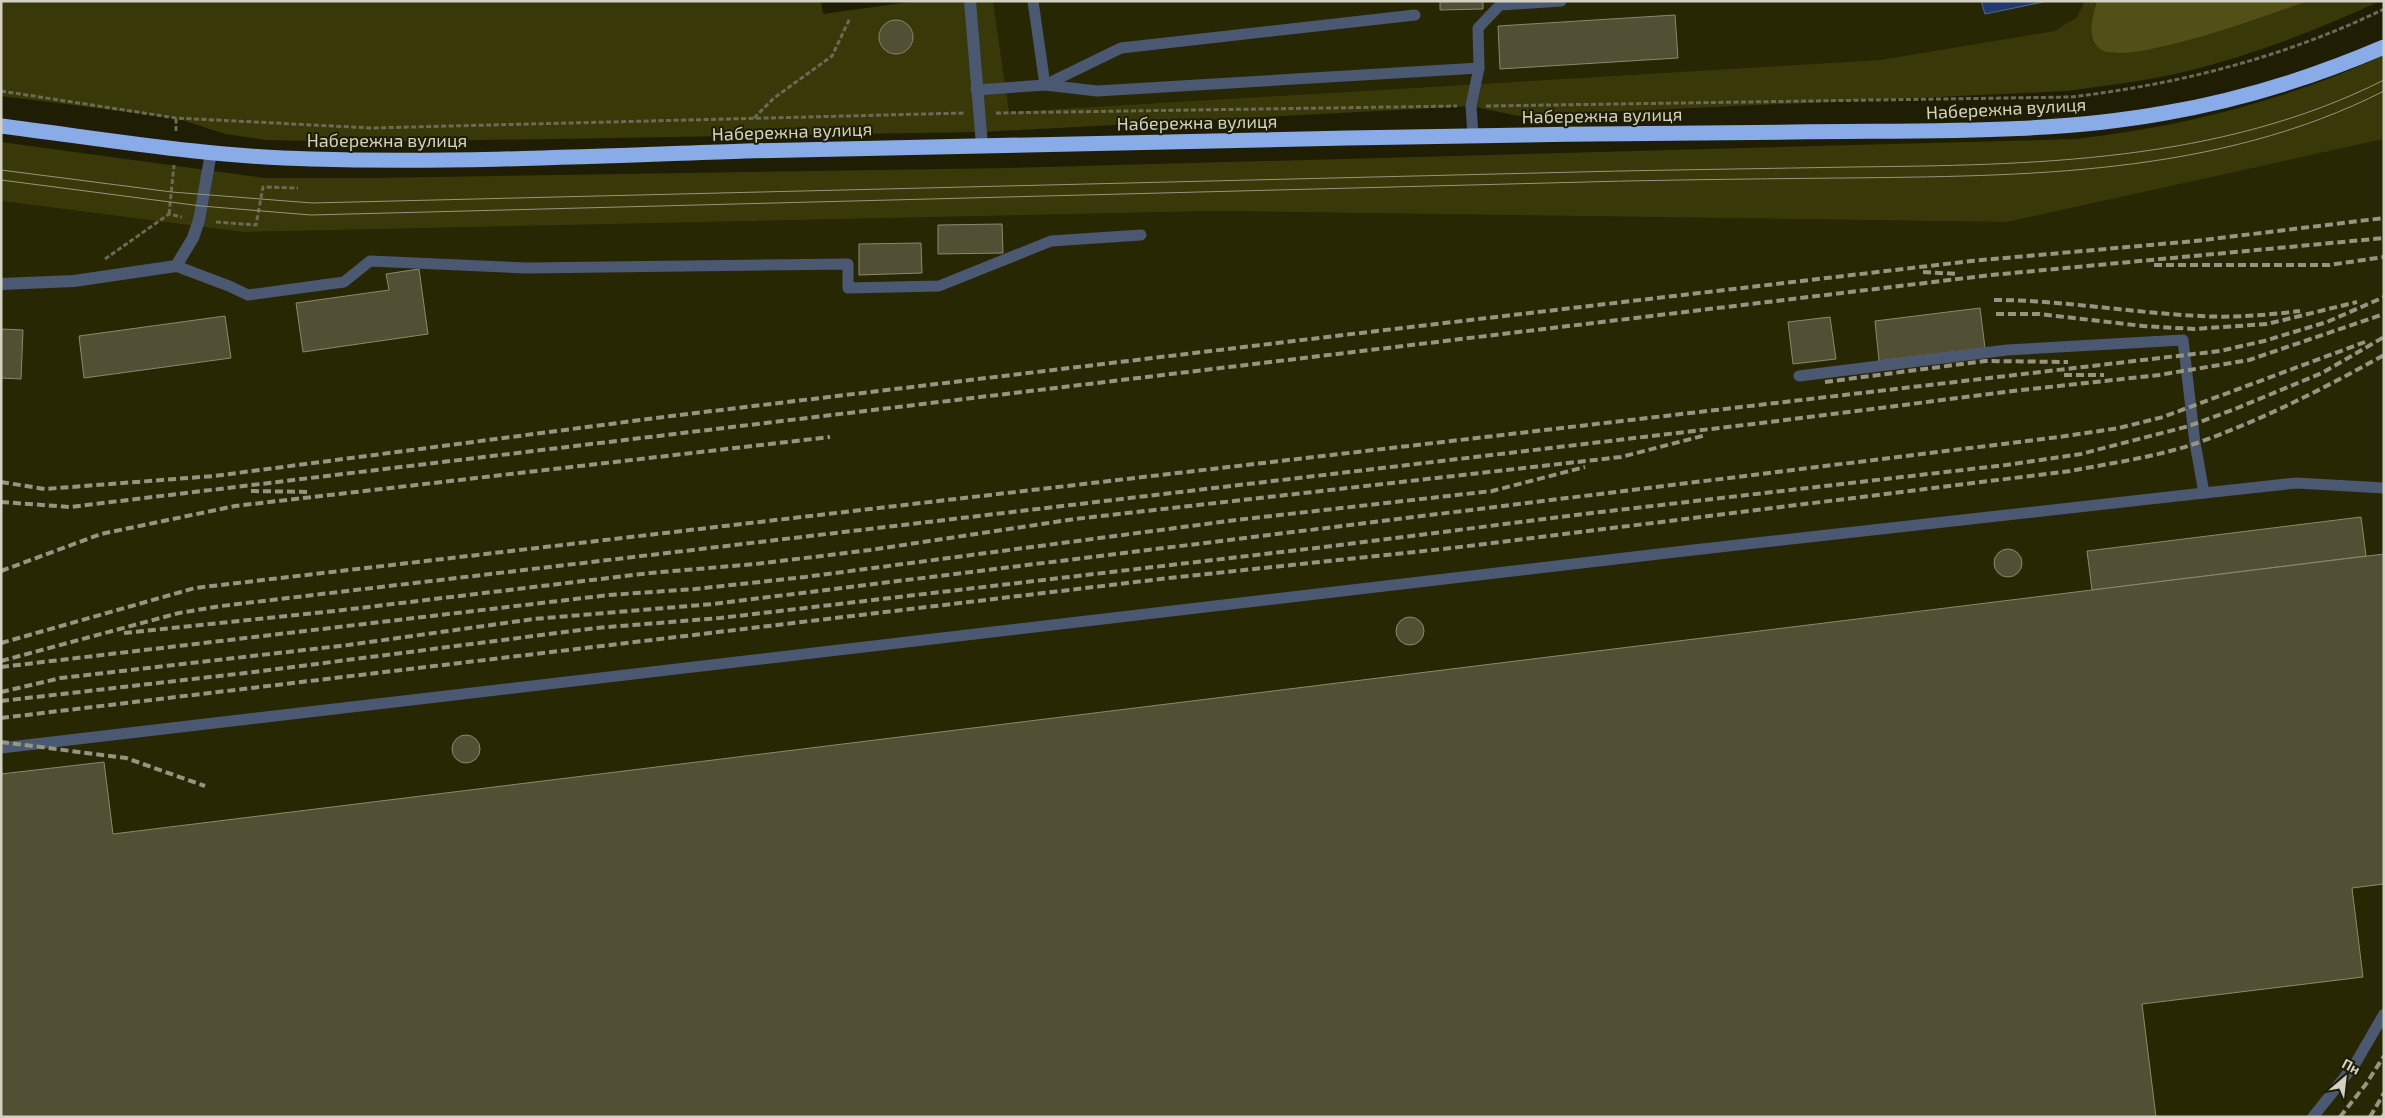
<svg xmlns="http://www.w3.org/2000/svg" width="2385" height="1118" font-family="'Exo 2',sans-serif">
<rect width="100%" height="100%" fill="#1f1e04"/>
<g fill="#282703">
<path d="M993,1H2085L2077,17L2054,31L1880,60L1009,112Z"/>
<path d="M2384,139V1117H1V201L243,232L1213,211L2006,222Z"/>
</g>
<g fill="#393808">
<path d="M1,1H821L823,14L917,1H993L1009,112L1880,60L2054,31L2077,17L2085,1H2380C2318,30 2255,54 2188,71C2148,81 2108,85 2068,91L1518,116L1471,106L981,132L363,142L266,140L225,134L176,118L1,96Z"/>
<path d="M2384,55V139L2007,222L1213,211L243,232L1,201V142L265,178H372L1008,168L2076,139C2183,126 2286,101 2384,55Z"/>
</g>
<path fill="#525016" d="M2097,1H2308C2275,12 2122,70 2099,48C2086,35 2093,17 2097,1Z"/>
<path fill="#1f3a6e" stroke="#556888" d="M1981,1H2048L1985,14Z"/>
<g fill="#515035" stroke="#89896c">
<path d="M1440,1H1483V9L1440,10Z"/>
<path d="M1675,15L1678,58L1500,69L1498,26Z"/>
<circle cx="896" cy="37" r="17"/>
<path d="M1002,224L1003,253L938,254V225Z"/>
<path d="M921,243L922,273L859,275V244Z"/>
<path d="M419,269L428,334L303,352L296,303L389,290L386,274Z"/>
<path d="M1980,308L1985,348L1879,361L1875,321Z"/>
<path d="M225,316L231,358L84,378L79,336Z"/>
<path d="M1830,317L1836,359L1793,364L1788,322Z"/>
<path d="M1,329L23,330L21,379L1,378Z"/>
<path d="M2361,517L2366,556L2092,590L2087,551Z"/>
<circle cx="2008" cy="563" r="14"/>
<path d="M2384,554V884L2352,888L2363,977L2142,1004L2156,1117H1V774L104,762L113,834Z"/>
<circle cx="1410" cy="631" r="14"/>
<circle cx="466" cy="749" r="14"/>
</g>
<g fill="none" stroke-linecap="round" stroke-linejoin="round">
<g stroke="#6b6b55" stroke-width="3" stroke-dasharray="5 2.5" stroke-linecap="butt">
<path d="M1,91L176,118L372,128L965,113"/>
<path d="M1486,106L2071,97C2180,84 2285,57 2384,9"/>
<path d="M996,113L1457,106"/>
<path d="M754,118L774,98L832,56L850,18"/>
<path d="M176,131V118"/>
<path d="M169,214L174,165"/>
<path d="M216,222L256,225L263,187L298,188"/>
<path d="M105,259L169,214L182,217"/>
</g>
<g stroke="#4b5871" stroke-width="11">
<path d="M1033,1L1045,85"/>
<path d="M1047,84L1121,48L1415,15"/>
<path d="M976,90L1045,85L1097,91L1479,68"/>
<path d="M1473,135L1471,106L1479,68L1478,28L1500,5L1561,1"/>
<path d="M176,266L229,286L248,295L344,282L370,261L527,268L848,264V288L939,286L1051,241L1141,235"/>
<path d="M1799,376L2007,350L2183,340L2195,443L2204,493"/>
<path d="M1,748L1693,550L2204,493L2296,483L2384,488"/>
<path d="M2313,1117L2355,1064L2384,1014"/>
</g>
<g stroke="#4b5871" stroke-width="12">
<path d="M970,1L982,145"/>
<path d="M1,284L74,281L176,266L193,238L199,220L211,153"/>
</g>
<path stroke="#89abe8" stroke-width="15" d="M1,126C104,139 208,157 312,159C456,163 602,156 746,151C946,146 1147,142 1348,138C1496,135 1645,133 1793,132C1917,130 2043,135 2165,113C2241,100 2314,77 2384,47"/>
<g stroke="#959582" stroke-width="1">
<path d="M1,170L172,192L312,203C720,193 1129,183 1537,173C1642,170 1747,169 1851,167C2032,165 2219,163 2384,80"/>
<path d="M1,180L201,206L311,215C723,204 1135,194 1547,183C1645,180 1743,179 1841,178C2024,176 2217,176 2384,91"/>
</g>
<g stroke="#959582" stroke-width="4" stroke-dasharray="8 4" stroke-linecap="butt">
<path d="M2154,265H2329L2384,257"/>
<path d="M1923,272L1958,274"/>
<path d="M1994,300C2063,300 2132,313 2201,316C2233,318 2268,315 2300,311"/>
<path d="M1996,314H2039L2143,326L2194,329L2267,324L2357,302"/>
<path d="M2064,375H2104"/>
<path d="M1825,382L1985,361L2068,362"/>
<path d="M1,482L45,489L214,476L671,416L1377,331L1971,261L2195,241L2384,218"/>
<path d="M251,491L309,492"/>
<path d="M1,502L70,507L1991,275L2384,238"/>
<path d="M1,571L101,534L235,506L830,437"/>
<path d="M124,633L335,611L650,573L756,564L870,550L1075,519L1621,457L1706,435"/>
<path d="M1,643L195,588L2220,351L2264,341L2327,322L2384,297"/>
<path d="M1,661L179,613L221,606L1778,421L2013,391L2159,375L2249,360L2384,314"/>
<path d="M1,667L609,595L695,589L805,577L1236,520L1492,491L1585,467"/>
<path d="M1,692L61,678L348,645L534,619L713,604L2059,437L2119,428L2163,417L2365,342"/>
<path d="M1,701L254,672L596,628L720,618L1324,547L1592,513L2006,465L2081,454L2189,426L2235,409L2322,373L2384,337"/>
<path d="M1,718L1169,578L1452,548L2070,471C2112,463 2156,457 2197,443C2262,420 2323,389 2384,355"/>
<path d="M1,742L126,758L205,786"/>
<path d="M2340,1117L2366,1084L2384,1056"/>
<path d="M2370,1117L2384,1093"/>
<path d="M2382,1117L2384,1114"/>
</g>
</g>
<g text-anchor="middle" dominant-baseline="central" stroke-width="4" stroke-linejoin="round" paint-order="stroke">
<g font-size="18" fill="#d2d2c3" stroke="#1f1e04">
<text transform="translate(2006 108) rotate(-3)">Набережна вулиця</text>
<text transform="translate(1602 115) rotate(-1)">Набережна вулиця</text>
<text transform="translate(1197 122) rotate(-1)">Набережна вулиця</text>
<text transform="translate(792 131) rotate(-2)">Набережна вулиця</text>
<text x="387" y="140">Набережна вулиця</text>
</g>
</g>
<rect width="2385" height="1118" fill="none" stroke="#d2d2c3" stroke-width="5"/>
<g transform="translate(2345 1078) rotate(28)" stroke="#1f1e04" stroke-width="4" paint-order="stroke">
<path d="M0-4L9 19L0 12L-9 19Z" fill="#d2d2c3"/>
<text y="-8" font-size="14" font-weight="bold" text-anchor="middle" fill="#d2d2c3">Пн</text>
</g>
</svg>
